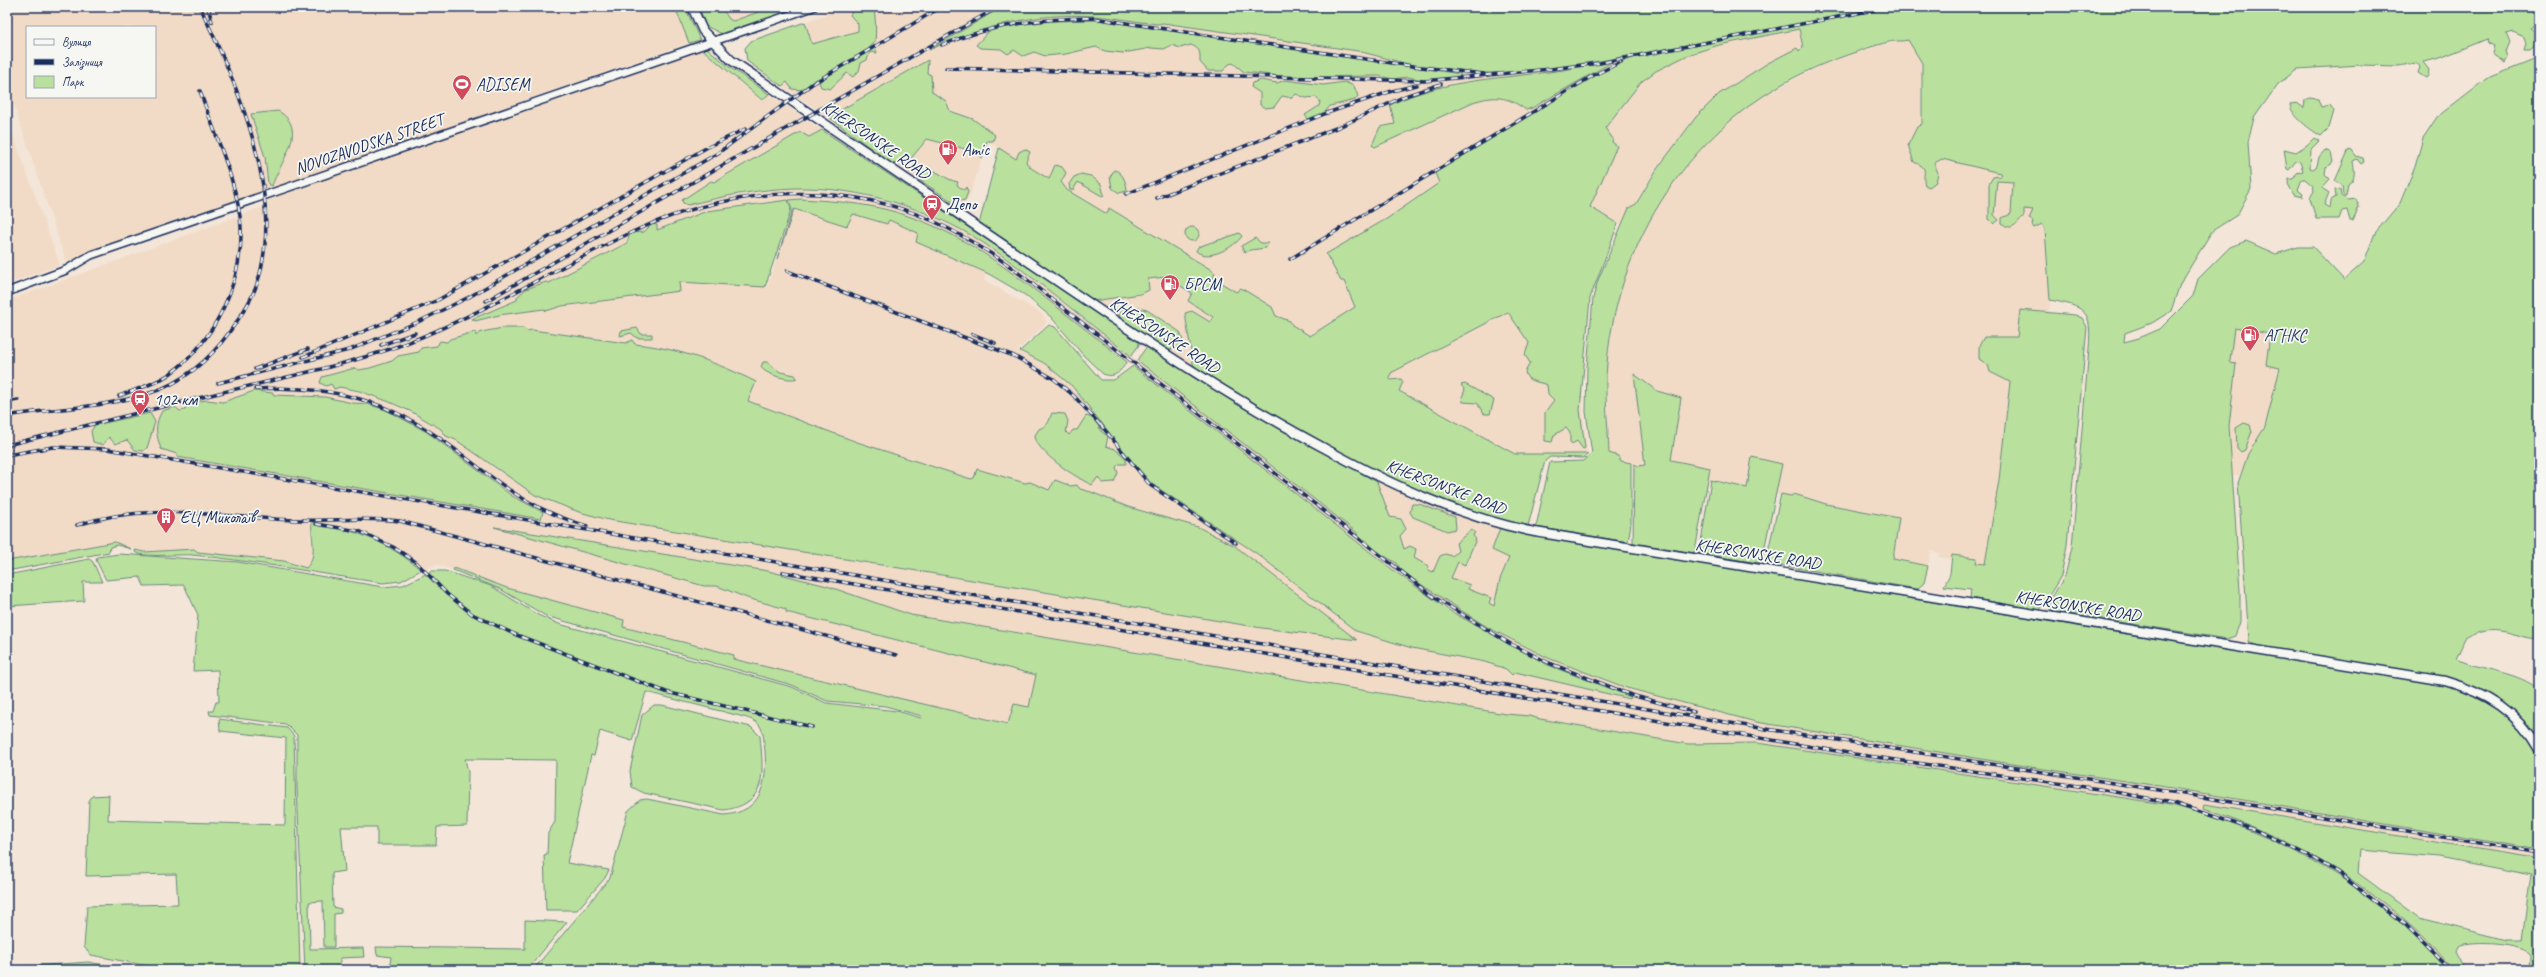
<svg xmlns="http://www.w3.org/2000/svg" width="2546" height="977" font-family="Caveat,sans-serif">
<rect width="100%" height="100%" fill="#f3e6d8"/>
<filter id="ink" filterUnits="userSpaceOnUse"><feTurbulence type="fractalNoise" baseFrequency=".025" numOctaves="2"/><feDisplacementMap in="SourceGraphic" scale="8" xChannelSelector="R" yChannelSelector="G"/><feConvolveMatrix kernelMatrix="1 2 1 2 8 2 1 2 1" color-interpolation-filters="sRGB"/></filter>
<g filter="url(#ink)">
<g fill="#f1dbc6" fill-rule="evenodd">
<path d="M7,7H675L689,43L66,261L7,85ZM27,27H155V97H27Z"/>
<path d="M721,7H773L733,21L729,19Z"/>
<path d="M845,7L1794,12L1803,47L1799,51L1797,48L1768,63L1719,94L1691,124L1657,169L1639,197L1626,227L1589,207L1529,343L1536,361L1531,380L1583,389V413L1588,454H1515L1379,380L925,103L832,115L830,118L782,86L860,30L812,44L805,22Z"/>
<path d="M1908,39L1921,56V154L2040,170L2051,297L2038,390L1999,480L1985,565L1938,557L1939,553L1931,551L1928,566L1893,559L1899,518L1747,489L1609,459L1606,364L1619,294L1631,259L1649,219L1671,185L1689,160L1713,134L1758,98L1828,62L1878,46Z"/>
<path d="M702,49L761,100L769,94L822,130L805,139L800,132L688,205L718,198L774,190L796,188L826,191L851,193L907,207L961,230L981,242L1039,284L1442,597L1510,639L1548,658L1627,688L1756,722L2166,787L2539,850V859L2204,804L2203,809L2281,839L2338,871L2382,902L2425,938L2454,970H2447L2405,927L2336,874L2279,843L2236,825L2171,805L1757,743L1688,744L911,615L819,585L768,571L499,528L704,586H717L747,598L787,609L786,612L1036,675L1029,708L1008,724L733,659V655L622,627L624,621L507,588L454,568L453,570L437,565L421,570L395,550L373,539L347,529L312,522L310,537L315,549L312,562L306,568L284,561L198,552L194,549L144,552L115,542L7,561V301L268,205V198ZM800,199L833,201L898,212L930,224L976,248L1005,267L1423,592L1474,626L1525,654L1482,661L1412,648L1356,631L1237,539L1152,483L1072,386L1044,363L1018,350L1046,324L1045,318L1041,313L984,280L987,273L916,242L918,233L889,220L887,224L853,214L847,226L794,209L767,287L679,282V291L499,315L475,320L473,319L525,296L620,246L670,225L757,203ZM537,332L633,344L709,361L756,382L748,401L857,442L971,479L974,478L977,469L1049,490L1055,480L1128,507L1198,527L1356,639L1262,628L609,520L550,501L501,472L441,429L387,401L338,386L334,376ZM243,398L405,422L435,438L512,496L543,512L541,519L177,457L181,411Z"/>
<path d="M7,117L60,265L7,284Z"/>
<path d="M927,139L977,152L982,158L969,198L959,210L892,164L910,161Z"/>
<path d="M1166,277L1192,293L1189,302L1213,317L1210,322L1192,311L1185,313L1193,364L1197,370L1093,301L1141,294L1148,291V279Z"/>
<path d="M2232,282L2289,288L2274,405L2261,435L2239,475H2231L2222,395Z"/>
<path d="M1377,482L1457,516L1500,528L1495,542L1527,552L1499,622L1385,547L1386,508Z"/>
</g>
<g fill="#b9e19d" stroke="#6a887e" fill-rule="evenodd">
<path d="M675,7H685L700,40L689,43Z"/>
<path d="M699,7H721L729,19L733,21L773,7H801L722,34L706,26Z"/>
<path d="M855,7H873C876,16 876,32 875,42L867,50L821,78L814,80L802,90L792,89L787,82L782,86L747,61L745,48L751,41L805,22L812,44L858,31V24L850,15Z"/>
<path d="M1002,7H2539V22L2530,28L2539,35V42L2530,50H2524L2526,43L2524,37L2513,32L2506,34L2510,42L2506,52L2508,58L2505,63L2492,54L2494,46L2488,43L2487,39L2440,58L2423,62L2429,70L2428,76L2426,78L2418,73L2420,67L2417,63L2398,66L2360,65L2298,69L2278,84L2254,118L2248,142L2251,189L2237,215L2212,231L2180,284L2171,311L2152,323L2125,333L2124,342L2139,338L2160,329L2193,296L2198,279L2230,247L2246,241L2276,254L2298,247H2313L2344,280L2364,262L2375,233L2400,203L2415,167L2423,138L2437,117L2486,79L2539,58V639C2509,637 2497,621 2465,639L2456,659C2481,670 2520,672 2539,690V745L2519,718L2507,707L2465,683L2367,664L2256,646L2249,641L2238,483L2248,454L2265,427L2280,368L2266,365L2270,334L2234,328L2230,360L2231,363L2236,364L2229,426L2240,591V622L2235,636L2227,639L2050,611L2049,602L2065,576L2072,547L2089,348C2092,310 2086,307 2050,300L2045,229L2042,224L2034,228L2032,225L2033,221L2029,219L2033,210L2024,209V216C2017,222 2012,233 2002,223V218L2011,214L2013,182L1997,181L1994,215L1999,220L1994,224L1989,219V184L1993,177L2001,176L2000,173L1942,159L1934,163L1938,173L1936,182L1929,187L1925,185C1921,172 1931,169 1914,162L1908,145L1917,127L1922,124V63L1908,40C1903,41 1900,41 1897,41C1887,40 1839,58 1828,62C1702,112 1619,229 1607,363C1604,393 1608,423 1609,453L1618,456L1621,461L1631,463V523L1628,542L1536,527L1550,462L1584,461L1592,454L1586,412L1587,368L1593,298L1598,280L1629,208L1636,204L1657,169L1696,117L1719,94L1768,63L1797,48L1799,51L1803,47L1799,29L1719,45L1688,55L1656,71L1641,82L1605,128L1613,139L1612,142L1617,146L1590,207L1618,224L1590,298L1580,410L1585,448L1583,449L1577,441L1572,444L1570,442V433L1566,428L1554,435L1552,442L1545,441V412L1554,400L1548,394L1547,385C1538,381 1527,383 1525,372L1530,363L1525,355L1529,343L1508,312L1391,373L1389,378L1391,380L1401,379L1403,382L1399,391L1515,454H1588L1584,458L1550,457L1545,461L1528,526C1512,523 1494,520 1478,515C1378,482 1286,423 1197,370L1193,364L1185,313L1192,311L1210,322L1213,317L1188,301L1192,293L1166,277L1148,279L1149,290L1141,294L1093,301L979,224L999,148L1016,159L1019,152L1025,149L1030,152L1026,162L1031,168L1049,179L1055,165L1062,167L1066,173L1061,182L1067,190L1107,214L1109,208L1210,269L1215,273L1213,278L1236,292L1241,288L1272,307L1276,316L1290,321L1292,325L1310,336L1355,307L1344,281H1341L1326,254L1388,218L1439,183L1435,173L1594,75L1624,61L1651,52L1874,10L1600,61L1513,73H1483L1412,65L1358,51L1163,23L1157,24C1136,22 1114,17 1093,16C1036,12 981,27 929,50Z"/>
<path d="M1098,20L1461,74L1459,76L1423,80L1408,77L1393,79L1379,76L1290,77L1244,72L1233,63L1229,64L1223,71H1208L1200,62C1200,53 1201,49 1191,45L1180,48L1172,45L1164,49L1151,48L1123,53L1105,51L1096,47L1066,54L1045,56L1034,52L1023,56L1014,50L1008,54L1001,49L980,48L976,45L990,30L1012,24L1048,21Z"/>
<path d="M706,47L728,66L769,94L762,100L702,49Z"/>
<path d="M875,47L877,53L870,52L867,60L861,63L859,71L853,77L847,73L830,89L821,87L819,82L823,79Z"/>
<path d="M928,60L927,73L931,75L932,92L946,101L950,111L973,119L995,135L993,141H987L982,158L977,152L927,139L909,161L892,164L830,118L832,115Z"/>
<path d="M1614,61L1532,108L1526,110C1507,96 1495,95 1473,102L1375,147L1372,145L1380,127L1395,124L1390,105C1445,78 1504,79 1563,70C1578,68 1599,60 1614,61Z"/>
<path d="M1261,80L1277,83L1285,80L1323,85L1345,82L1354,86L1358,96L1355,100L1330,106L1325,112L1308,119L1305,115L1319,106L1320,102L1316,97L1306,98L1296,94L1292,98L1282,96L1274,107L1265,108L1260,105V93L1251,87L1252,83Z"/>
<path d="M2309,98L2318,99L2321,107L2330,105L2334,111L2329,128L2321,136C2312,131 2290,115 2290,104L2297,103L2304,108L2305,100Z"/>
<path d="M278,111C310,129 280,161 272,186L268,184L265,157L251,114Z"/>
<path d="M822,130L1094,311L1138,341L1139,345L1131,356C1082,318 1034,276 982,242C929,208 859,187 796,188C760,189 723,196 688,205L683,203L682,200L711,181L714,182L800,132L809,137Z"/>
<path d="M2314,138L2319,141L2311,149L2310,168L2313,169L2317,166L2319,157L2325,150L2331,153L2333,162L2326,167L2325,174L2330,179L2322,188L2329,193L2324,205L2330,208L2331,200L2336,197L2335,190L2340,189L2341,196L2348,200L2356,199L2359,207L2353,221H2350L2347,210L2342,211L2339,219H2316L2310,198L2314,191L2313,186L2305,179H2302L2298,190L2303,194L2302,197L2294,195L2288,184L2289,179H2293L2297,173L2303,171L2300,162L2296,161L2289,170L2287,169L2284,149L2296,152L2307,145Z"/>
<path d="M2349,149L2352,150L2356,156L2363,158L2364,162L2361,164L2357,159L2353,161C2354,170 2357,178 2348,184L2346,196L2343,195L2342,185L2335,181Z"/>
<path d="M924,168C937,169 945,180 958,182L957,185L964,190L966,187L968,192L965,200L953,202L918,179V173Z"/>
<path d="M1114,170C1122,171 1127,183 1127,191L1119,193L1112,188L1110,177Z"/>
<path d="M1081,174L1091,176L1101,184L1104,195L1102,196L1078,182L1073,190H1070L1069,184L1074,177Z"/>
<path d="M800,199C837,201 876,204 911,217C963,235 1005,267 1048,300C1074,321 1101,341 1127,362C1120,371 1116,379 1103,374L1084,356L1051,317L1025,295L987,273L916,242L918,233L889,220L887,224L853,214L847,226L794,209L777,259L792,211L789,200Z"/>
<path d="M788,200L791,208L789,216L765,287L679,282L680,291L562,306L546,311L544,309L499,315L475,321L472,319L517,300V297L526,289L546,282L549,283L627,243L630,233L644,232L652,224L657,225V230L707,211Z"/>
<circle cx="1192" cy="234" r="7"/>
<path d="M1239,233L1242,236C1235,247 1208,262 1196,251L1198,247C1213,241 1225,239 1239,233Z"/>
<path d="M1255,238L1261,243H1268L1266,248L1250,250L1245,253L1241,246Z"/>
<path d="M1139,308L1147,310L1180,332L1183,341L1180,346L1168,351L1120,319L1119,309Z"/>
<path d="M2020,310L2075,315L2082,318L2087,327L2067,545L2061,576L2040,610L1970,598L1971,589L1944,586L1950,574L1952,555L1977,558L1976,563L1985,564L1999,480L2010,382L1990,372L1988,365L1979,359V346L1984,337H2017Z"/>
<path d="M1049,325L1055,327L1101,380H1114L1133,366L1393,570L1450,611L1548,665L1631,697L1630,699L1515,672L1512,675L1506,669L1485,662L1412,648L1356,631L1256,553L1152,484L1131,460L1072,386L1044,363L1020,351Z"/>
<path d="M503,328H523L527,331L532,330L626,343L632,340L635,344C678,348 718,363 756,382L748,401L857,442L971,479L974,478L977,469L1025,483L1030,482L1049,490L1055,480L1071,486L1077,485L1080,489L1091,492L1128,507L1198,527L1235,546L1357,640L1262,628L609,520L579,512L535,495L456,440L446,436L441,429L410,411L387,401L359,391L340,387L334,389L331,384L326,386L320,383L322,377L355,368L359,370L370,368L392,361L398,356L419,352L421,348L437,346L440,341L447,342L450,339L474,332L477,333L475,335H478L481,332Z"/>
<path d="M637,328L641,334H652V338H637L631,333L620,336L621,331Z"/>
<path d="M1148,347L1196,379L1377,482L1390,517L1401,519L1406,529L1400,536L1404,549L1410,546L1416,549L1414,558L1428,566L1427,569L1433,572L1440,556L1445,554L1452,556L1458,551L1456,543L1471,530L1475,532L1473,536L1476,539L1465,565L1458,562L1451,578L1470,585L1468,589L1491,598L1489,603L1494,606L1500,579L1509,558L1492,550L1500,528L1961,607L2445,684C2456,688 2470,690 2480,696C2505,710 2527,731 2539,757V850L2166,787L2024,766L1756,722L1627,688L1548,658L1487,627L1405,574L1395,562L1376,551L1366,540L1360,539L1356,532L1137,360L1145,349Z"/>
<path d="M763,362H767L780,372L795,375L797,378C791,382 764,374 761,367Z"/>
<path d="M1634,374L1657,391L1681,398L1671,460L1710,468L1695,551L1692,553L1633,543L1634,464L1638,466L1645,465Z"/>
<path d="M1465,384L1494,400L1490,414H1484L1477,403L1463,402L1462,397L1465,390L1461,385Z"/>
<path d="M254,391L273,393L274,395L325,397L352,403L367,404L386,410L427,432L512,496L543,512L541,519L177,457V454L161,449C156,435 154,425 162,411L175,407L180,411L185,410L188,403L207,400L223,402Z"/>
<path d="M150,413L155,422L147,448L143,451L135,450L127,440L115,444L109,437L103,445L93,442L91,431L95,425Z"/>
<path d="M1052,413L1065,414L1068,421L1066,432L1069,435L1073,430H1077L1086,416L1093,418L1103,433L1108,436L1106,446L1115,449L1126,458V464H1119L1116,467L1118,473L1114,482L1102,483L1098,477L1092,485L1090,484C1077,478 1034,451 1035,435L1039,429C1051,424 1048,421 1052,413Z"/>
<path d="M2244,423L2250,425L2252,431L2245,450L2241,452L2237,448L2236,428Z"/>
<path d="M1752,457L1782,464L1762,560L1759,563L1699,554L1711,480L1747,488Z"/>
<path d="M1781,494L1791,496L1794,494L1826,504L1899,518L1893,559L1928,566L1924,583L1917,589L1769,563L1766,560Z"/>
<path d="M1412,504H1419L1455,517L1456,529L1447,531L1413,517L1410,512Z"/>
<path d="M312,522C352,528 390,543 421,570L401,581L383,583C320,574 256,561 192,555C181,554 141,558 135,552V550L144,552L194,549L198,552L284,561L306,568C319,555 310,539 312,522Z"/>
<path d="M494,527L768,571L827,586L911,615L1506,714L1529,716L1540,719L1688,744L1757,743L2171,805C2277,832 2376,886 2447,970H533L610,878L628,811L640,800L647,799L724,815C763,812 767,782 765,751C764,743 764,732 760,726C757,721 750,719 744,717L646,692L632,741L600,731L594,756L591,755L567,863L609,870L605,878L577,910H546L544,855L547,854L548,833L555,822L556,760L465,759L468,772L467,826L437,827L436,845H377V827H341L345,871L332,873L333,907L341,909V913L334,914V947H324L323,901L309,902L310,949L363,948L364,957L340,958V970H305L297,788V735L286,724L210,715L209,711H213L216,702H219L218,670L193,671L198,615L184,585L144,586L140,577L106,580L96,560L97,557L119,554L238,562L383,587L403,585L432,571H445L491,586L538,615L559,624L792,687L826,703L897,711L921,718L922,716L885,706L827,701L792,685L546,616L500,589L453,570L454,568L507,588L624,620L623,627L734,655L733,659L1008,724L1014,704L1029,707L1036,675L786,612V609L747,598L717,586H704Z"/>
<path d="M115,542L131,549L117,545L110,547L109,552L7,571V561Z"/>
<path d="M89,559L93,562L102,582H83L84,601L7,606V575Z"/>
<path d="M654,705H662L751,727L760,736C763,771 769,804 724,810L644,793L632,787L630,771L642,715Z"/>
<path d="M219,719L287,728L294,736L300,970H170L91,955L84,947L87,906L178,904L176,874L86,876L89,801L92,796L109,795L108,820L285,825L286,738L220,731Z"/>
<path d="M2204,804L2539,859V970H2530L2531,954C2525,943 2470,939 2459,946L2457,951L2467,970H2454C2388,893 2299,840 2203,809ZM2360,850L2439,857L2531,875L2522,940H2506L2419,918L2358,873Z"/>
<path d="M525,920L567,922L527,970H378L390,965L391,957L377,955L376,947L525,949Z"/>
<path d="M88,962L134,970H7V968Z"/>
</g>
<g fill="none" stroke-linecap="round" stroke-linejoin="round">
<defs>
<path id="minor" d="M7,292L66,270L91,255L813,7"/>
<path id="major" d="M692,7L703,31L731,60C848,139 965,219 1082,298C1161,352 1241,404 1326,449C1392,485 1460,517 1535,532L2445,681C2486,693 2518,712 2539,750"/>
</defs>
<use href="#minor" stroke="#1b2f5e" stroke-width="10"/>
<use href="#major" stroke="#1b2f5e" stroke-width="11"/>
<use href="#minor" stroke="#f6f6f2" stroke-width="7"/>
<use href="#major" stroke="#f6f6f2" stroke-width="8"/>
<defs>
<g id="rail">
<path d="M208,7L212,22"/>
<path d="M942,45C991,25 1040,18 1093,18L1412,66L1484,74"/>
<path d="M946,68L1424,81L1551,69L1600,63L1874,10"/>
<path d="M1126,194L1327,113L1392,91L1417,85"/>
<path d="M1157,198L1341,126L1405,96L1441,84"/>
<path d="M1290,259L1594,75L1621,62"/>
<path d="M787,271L1014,356L1054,379L1074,396L1103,428"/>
<path d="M486,301L998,7"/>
<path d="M972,334L995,343"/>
<path d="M381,345L415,333"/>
<path d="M303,357L438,300L706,148L745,129"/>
<path d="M255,369L308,349"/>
<path d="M218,383L349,350L418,322L469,297L718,153L812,84L941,7"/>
<path d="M255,389C329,384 389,400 449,445C499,482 525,508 587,526"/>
<path d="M119,396C137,389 156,384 171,373C215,341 243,281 241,227C239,186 213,130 200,91"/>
<path d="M7,402L18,400"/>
<path d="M7,416C54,408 104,408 150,393C182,383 209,360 228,334C239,319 251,302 257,284C286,194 238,87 200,7"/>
<path d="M1100,424L1150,485L1236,543"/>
<path d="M7,445C78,428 148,410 219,393C281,378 345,366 404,344C486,313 559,265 639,229C730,188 840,179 933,221C959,233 983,248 1007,264L1434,597L1509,643L1549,663L1631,695L1694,712"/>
<path d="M7,455L53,447L107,449L1760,728L2178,793L2539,853"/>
<path d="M316,524L359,531L393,547L416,562L447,594L472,614L514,634L666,692L812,727"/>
<path d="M77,525C155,500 221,519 300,520C333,521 366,517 400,521L896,655"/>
<path d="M783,572L1854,754L2099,789L2173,803L2255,830L2308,855L2337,872L2406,925L2451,970"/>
</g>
</defs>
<use href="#rail" stroke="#1b2f5e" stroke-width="3.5"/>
<use href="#rail" stroke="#f6f6f2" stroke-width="2" stroke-dasharray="6" stroke-linecap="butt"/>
</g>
</g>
<defs>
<symbol id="stadium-pin" viewBox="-11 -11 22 30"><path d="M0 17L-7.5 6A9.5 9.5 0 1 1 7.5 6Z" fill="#d1495b" stroke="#f6f6f2"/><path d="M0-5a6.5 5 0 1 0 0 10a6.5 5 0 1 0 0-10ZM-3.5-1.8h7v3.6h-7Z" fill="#fff"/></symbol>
<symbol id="fuel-pin" viewBox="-11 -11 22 30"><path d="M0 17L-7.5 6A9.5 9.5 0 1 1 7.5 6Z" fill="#d1495b" stroke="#f6f6f2"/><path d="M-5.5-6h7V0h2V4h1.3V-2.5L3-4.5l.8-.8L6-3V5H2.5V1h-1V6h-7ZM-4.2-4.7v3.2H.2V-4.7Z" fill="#fff"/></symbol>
<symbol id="station-pin" viewBox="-11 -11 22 30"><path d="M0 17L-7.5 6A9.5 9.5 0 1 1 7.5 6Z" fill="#d1495b" stroke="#f6f6f2"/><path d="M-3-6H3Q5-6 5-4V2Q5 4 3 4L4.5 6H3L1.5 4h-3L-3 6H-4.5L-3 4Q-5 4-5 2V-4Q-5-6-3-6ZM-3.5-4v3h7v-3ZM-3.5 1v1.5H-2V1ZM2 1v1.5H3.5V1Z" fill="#fff"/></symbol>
<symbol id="building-pin" viewBox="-11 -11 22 30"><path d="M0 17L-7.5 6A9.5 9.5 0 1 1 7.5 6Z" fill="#d1495b" stroke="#f6f6f2"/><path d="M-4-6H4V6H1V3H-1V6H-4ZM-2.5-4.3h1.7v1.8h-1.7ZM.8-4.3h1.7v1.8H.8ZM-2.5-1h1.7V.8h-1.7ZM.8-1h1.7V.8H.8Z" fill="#fff"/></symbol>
</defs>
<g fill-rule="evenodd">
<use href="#stadium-pin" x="451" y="73" width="22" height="30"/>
<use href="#fuel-pin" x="937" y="138" width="22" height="30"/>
<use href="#station-pin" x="921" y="193" width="22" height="30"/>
<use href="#fuel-pin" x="1159" y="273" width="22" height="30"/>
<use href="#fuel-pin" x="2239" y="324" width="22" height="30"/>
<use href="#station-pin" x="129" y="388" width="22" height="30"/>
<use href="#building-pin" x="155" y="506" width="22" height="30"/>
</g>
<g text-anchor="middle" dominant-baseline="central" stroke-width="3.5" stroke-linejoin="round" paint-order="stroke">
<g font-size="17" fill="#1b2f5e" stroke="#f6f6f2" text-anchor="start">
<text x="476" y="84">ADISEM</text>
<text x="962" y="149">Amic</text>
<text x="946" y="204">Депо</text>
<text x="1184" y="284">БРСМ</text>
<text x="2264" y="335">АГНКС</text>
<text x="154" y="399">102 км</text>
<text x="180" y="517">ЕЦ Миколаїв</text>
</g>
<g font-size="17" fill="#1b2f5e" stroke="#f6f6f2">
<text transform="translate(876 140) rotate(34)">KHERSONSKE ROAD</text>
<text transform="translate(369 144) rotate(-19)">NOVOZAVODSKA STREET</text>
<text transform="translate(1165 335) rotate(33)">KHERSONSKE ROAD</text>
<text transform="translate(1446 487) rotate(21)">KHERSONSKE ROAD</text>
<text transform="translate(1758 554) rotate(9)">KHERSONSKE ROAD</text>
<text transform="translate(2078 606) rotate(9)">KHERSONSKE ROAD</text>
</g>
</g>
<rect width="2546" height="977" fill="none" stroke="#f6f6f2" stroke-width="24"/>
<rect x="12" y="12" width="2522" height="953" fill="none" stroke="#1b2f5e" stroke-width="1.5" filter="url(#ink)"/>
<rect x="26" y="26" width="130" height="72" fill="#f6f6f2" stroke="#9ea6b7"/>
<rect x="34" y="39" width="20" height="6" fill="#f6f6f2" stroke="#9ea6b7"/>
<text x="62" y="46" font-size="12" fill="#1b2f5e">Вулиця</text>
<rect x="34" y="59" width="20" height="6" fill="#1b2f5e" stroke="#9ea6b7"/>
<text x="62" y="66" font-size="12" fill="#1b2f5e">Залізниця</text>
<rect x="34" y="76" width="20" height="12" fill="#b9e19d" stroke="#9ea6b7"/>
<text x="62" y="86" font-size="12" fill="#1b2f5e">Парк</text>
</svg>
